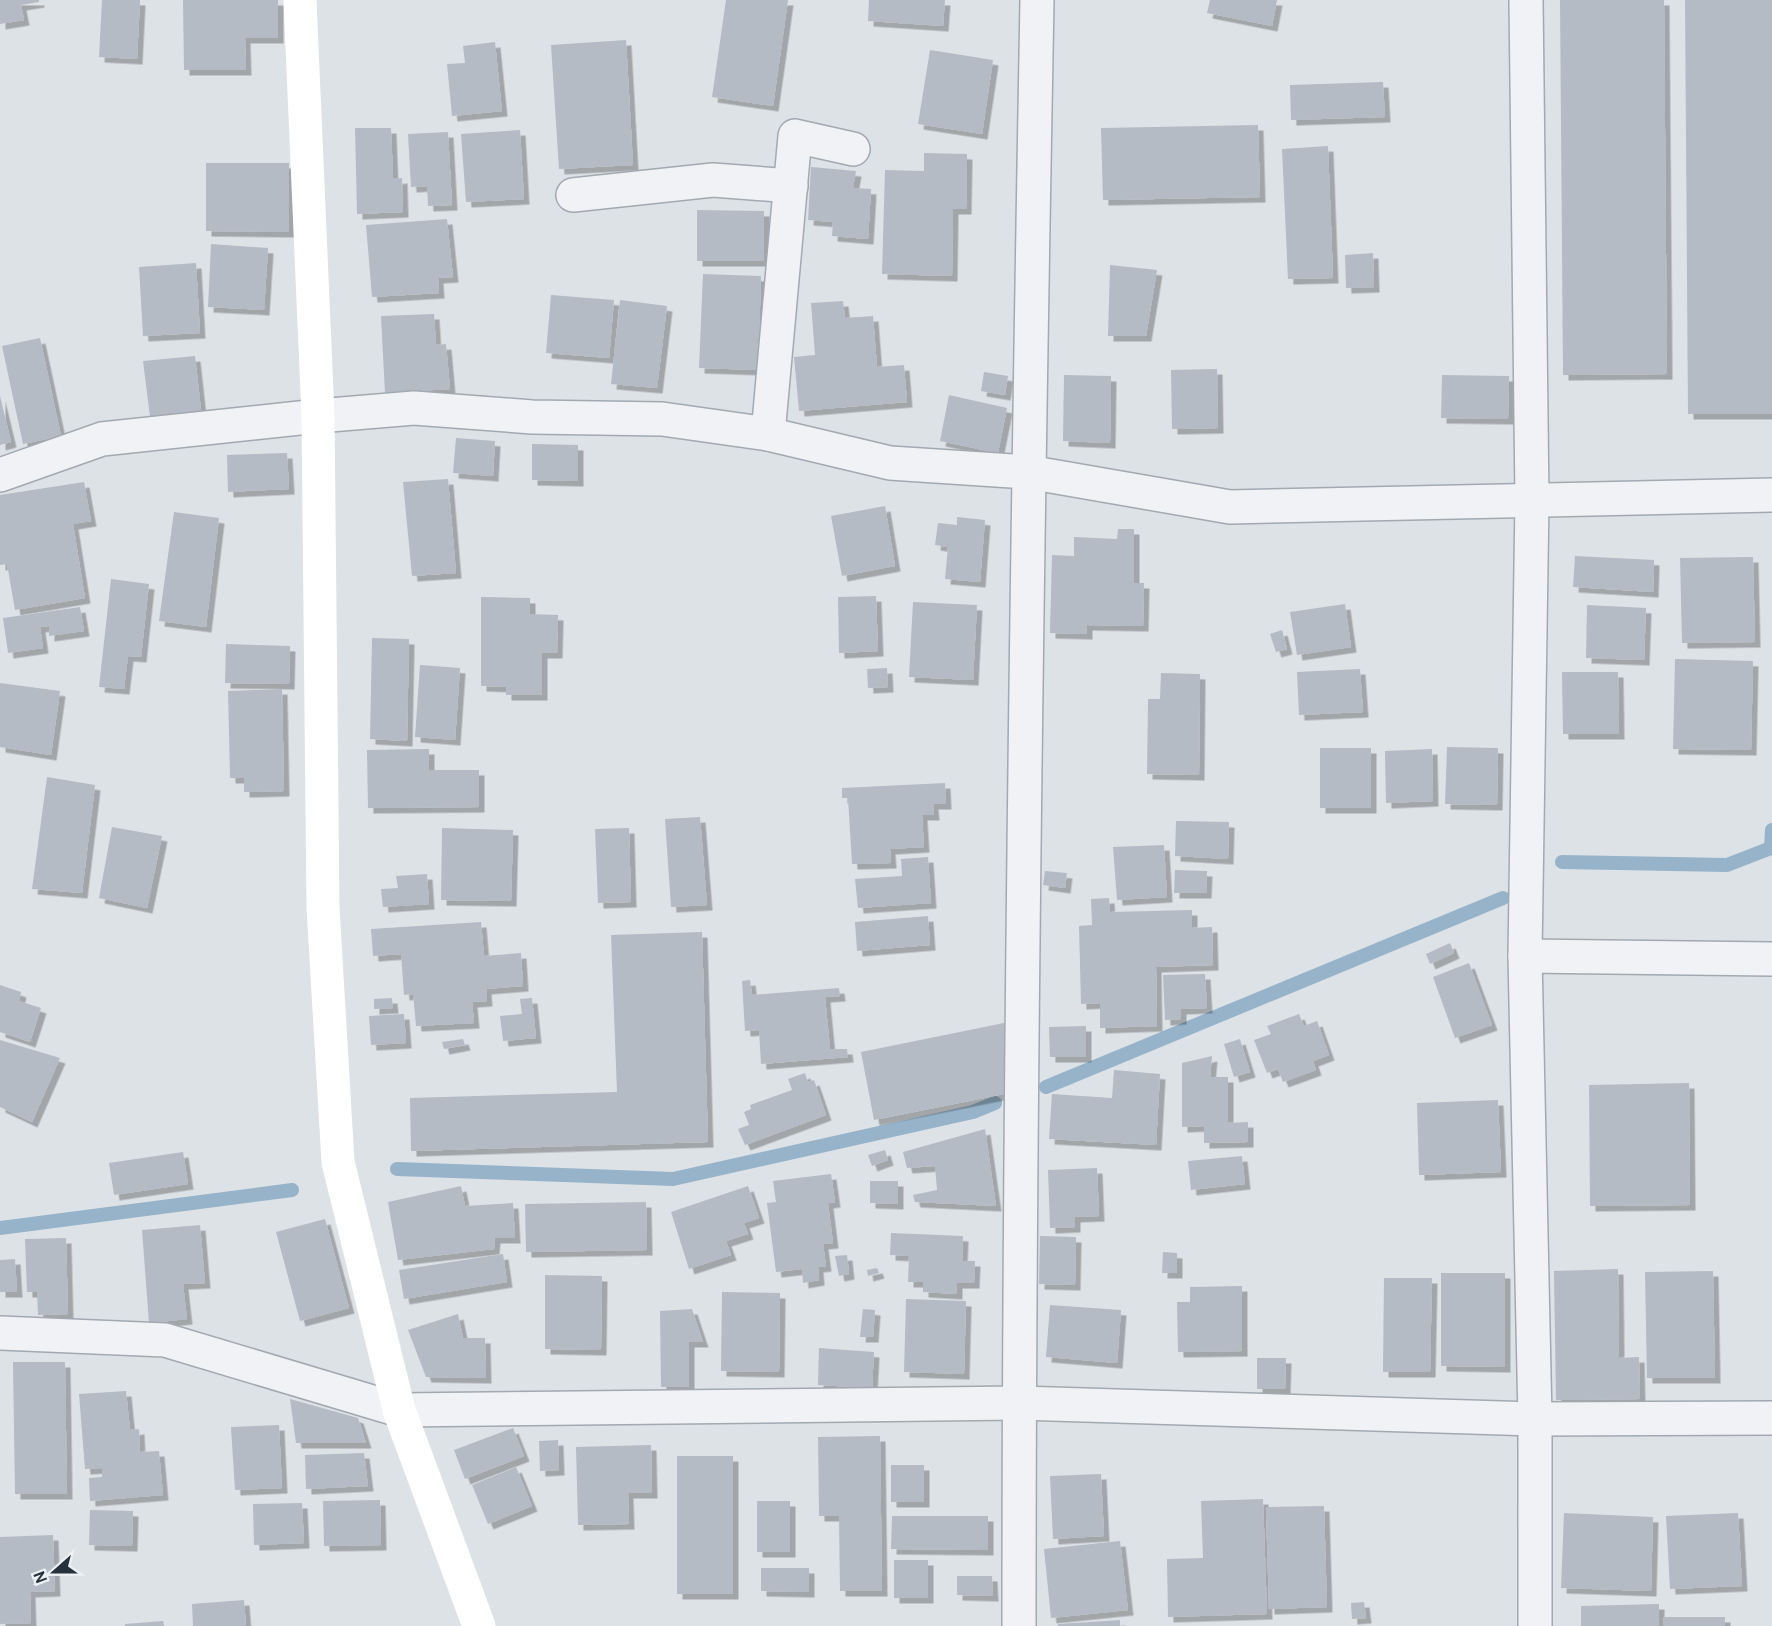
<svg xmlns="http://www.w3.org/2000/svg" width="1772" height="1626" font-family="Cabin,sans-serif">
<defs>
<filter id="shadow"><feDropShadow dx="5.5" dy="5.5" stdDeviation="0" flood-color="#0004"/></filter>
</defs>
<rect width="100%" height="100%" fill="#dde2e7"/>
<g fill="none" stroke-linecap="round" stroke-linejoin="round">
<g stroke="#96b3c9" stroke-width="14">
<path d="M1562,862L1727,865L1771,848L1772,830"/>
<path d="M1046,1087L1503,898"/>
<path d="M397,1169L673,1179L973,1112L995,1103"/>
<path d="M0,1228L292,1190"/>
</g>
</g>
<g fill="#b4bbc4" filter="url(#shadow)">
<path d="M0,0H39V2L21,5L24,20L0,24Z"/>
<path d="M102,0H140L137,59L99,57Z"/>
<path d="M183,0H278V38H245L246,70H184Z"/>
<path d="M726,0H788L773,106L712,97Z"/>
<path d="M869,0H945L943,26L868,21Z"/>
<path d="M1210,0H1277L1272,26L1207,13Z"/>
<path d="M1560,0H1664L1667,374L1563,375Z"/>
<path d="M1685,0H1772V414H1688Z"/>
<path d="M626,40L633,165L559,169L551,45Z"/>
<path d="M495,42L502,111L452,116L447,64L465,63L463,46Z"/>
<path d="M930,50L993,60L982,134L918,124Z"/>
<path d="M1383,82L1385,117L1291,120L1290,85Z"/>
<path d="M1258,125L1260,197L1103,200L1101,128Z"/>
<path d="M355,128H391L393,179L402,178L403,212L357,214Z"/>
<path d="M520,130L524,199L466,202L461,134Z"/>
<path d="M448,132L452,205L428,206L427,186L411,187L408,134Z"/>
<path d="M1328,146L1333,278L1288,279L1282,149Z"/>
<path d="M924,153L967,154L966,209H953L952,276L882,274L885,170L924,171Z"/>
<path d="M206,163H289V232L206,231Z"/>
<path d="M811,167L856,171L853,188L871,189L868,239L832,236L833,222L808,220Z"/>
<path d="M697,210L764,211V261H697Z"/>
<path d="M447,219L453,277L438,278L439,293L372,297L366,225Z"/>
<path d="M211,244L268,248L264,310L208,307Z"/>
<path d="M1373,253L1374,287L1346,288L1345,255Z"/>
<path d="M196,263L200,333L143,336L139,267Z"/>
<path d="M1110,265L1157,270L1146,336H1108Z"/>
<path d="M703,274L761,276L758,370L699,368Z"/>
<path d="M551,295L614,300L609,358L546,353Z"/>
<path d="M620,300L667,306L657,388L611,384Z"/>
<path d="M843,301L845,318L873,316L877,367L904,365L907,402L799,411L794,357L815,355L811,303Z"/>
<path d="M434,314L436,345L446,344L450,389L385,393L381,316Z"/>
<path d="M40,338L61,436L23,444L2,346Z"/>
<path d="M195,356L202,419L151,425L143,361Z"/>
<path d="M1217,369L1218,428L1172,429L1171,370Z"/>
<path d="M984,372L1008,376L1005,395L981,391Z"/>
<path d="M1064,375L1111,376L1110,443L1063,441Z"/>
<path d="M1442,375L1509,376L1508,419L1441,418Z"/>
<path d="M949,395L1007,408L998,453L940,441Z"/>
<path d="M0,396L11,442L0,445Z"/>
<path d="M456,438L495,441L493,476L453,473Z"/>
<path d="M532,444L578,445V481L532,480Z"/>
<path d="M287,453L289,489L228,492L227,455Z"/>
<path d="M448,479L456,573L412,576L403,482Z"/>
<path d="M84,482L91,521L73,524L85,598L15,610L7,564L0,565V495Z"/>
<path d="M885,506L895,566L842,576L831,516Z"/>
<path d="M174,512L219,518L206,627L159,621Z"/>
<path d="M957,517L985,520L980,582L945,579L948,547L935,545L938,523L957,525Z"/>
<path d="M1118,529H1134V583H1144L1143,626L1087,625V634L1050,633L1052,555L1074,556V537L1117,539Z"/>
<path d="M1575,556L1654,560L1653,592L1573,587Z"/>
<path d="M1753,557L1755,642L1682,643L1680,558Z"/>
<path d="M111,579L149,584L141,657L128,656L124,689L99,687Z"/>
<path d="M876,596L878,651L839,653L838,597Z"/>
<path d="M481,597L530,598V614L558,615L557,653H542V695H506V687L481,686Z"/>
<path d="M913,602L977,605L973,680L909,677Z"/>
<path d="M1345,604L1351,647L1297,655L1290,612Z"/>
<path d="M1587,605L1646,608L1644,660L1586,658Z"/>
<path d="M80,607L84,631L49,636V626L40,627L43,648L8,653L3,618Z"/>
<path d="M1282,630L1287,649L1276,652L1270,634Z"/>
<path d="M372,638L409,639L407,741L370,739Z"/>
<path d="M226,644L290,646L289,684L225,683Z"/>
<path d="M1675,659L1753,661L1751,750L1673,749Z"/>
<path d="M420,665L460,668L455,740L415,737Z"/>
<path d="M887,668L888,687L868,688L867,669Z"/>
<path d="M1360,669L1363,712L1299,715L1297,672Z"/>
<path d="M1562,672H1618L1619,734H1563Z"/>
<path d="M1161,673L1200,674L1199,775L1147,774L1148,699H1160Z"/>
<path d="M0,683L60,691L51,755L0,747Z"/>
<path d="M282,689L284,791L244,792V778H230L228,691Z"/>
<path d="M1447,747L1498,748L1497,805L1445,804Z"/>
<rect x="1320" y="748" width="51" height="60"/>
<path d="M429,749V770H479V807L368,808L367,750Z"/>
<path d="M1432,749L1433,801L1386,803L1385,751Z"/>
<path d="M47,777L95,785L82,893L32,889Z"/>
<path d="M945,783L946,804H933L934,815H922L924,847L890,849L891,863L852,864L848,798H842V788Z"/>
<path d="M700,817L707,905L671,907L665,819Z"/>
<path d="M1176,821L1229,822L1228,859L1175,856Z"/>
<path d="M112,827L162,836L147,908L99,898Z"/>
<path d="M442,828L513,830L511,901L441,900Z"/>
<path d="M629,828L631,902L598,903L595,829Z"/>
<path d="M1164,845L1167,897L1117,900L1113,847Z"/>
<path d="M928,857L931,903L858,908L855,879L902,876L901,859Z"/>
<path d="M1175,870L1207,871L1206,893H1174Z"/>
<path d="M1045,871L1067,873L1065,888L1043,885Z"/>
<path d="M427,874L429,904L383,907L381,889L398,888L396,876Z"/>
<path d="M1109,898L1110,912L1192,910V928L1212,927L1213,965L1156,967L1157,1026L1100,1028V1003L1081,1004L1079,926L1092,925L1091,899Z"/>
<path d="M928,916L930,945L857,951L855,922Z"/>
<path d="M481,922L484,956L521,953L523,986L486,989L487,1001L472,1002L474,1023L416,1026L413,994L404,995L401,954L373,956L371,929Z"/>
<path d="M702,932L708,1142L411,1151L410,1098L617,1092L611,935Z"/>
<path d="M1450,943L1454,953L1430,964L1426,954Z"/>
<path d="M1469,963L1492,1025L1455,1038L1433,977Z"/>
<path d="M1205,974L1207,1008L1181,1009V1019L1165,1020L1163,975Z"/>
<path d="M750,980L752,995L839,988L840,996L825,997L830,1049H847L848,1057L761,1064L759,1030L745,1031L742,981Z"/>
<path d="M0,985L21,992L19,1001L41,1008L30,1042L0,1032Z"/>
<path d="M392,998L393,1008L374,1009V999Z"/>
<path d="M532,998L536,1038L503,1041L500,1016L522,1014L520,999Z"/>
<path d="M404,1014L406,1043L371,1045L369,1016Z"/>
<path d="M1299,1014L1304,1026L1317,1021L1329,1055L1313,1061L1316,1070L1283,1082L1278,1069L1267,1073L1254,1040L1271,1034L1267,1026Z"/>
<path d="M1004,1023L1019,1091L874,1120L861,1052Z"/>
<path d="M1086,1026V1057H1050L1049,1027Z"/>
<path d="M463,1039L465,1045L444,1049L442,1042Z"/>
<path d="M1240,1039L1250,1072L1234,1077L1224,1044Z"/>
<path d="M0,1040L60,1058L32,1122L0,1107Z"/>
<path d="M1212,1056L1210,1077H1228V1123L1248,1122V1142L1204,1143V1126L1182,1127V1063Z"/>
<path d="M1114,1070L1160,1074L1156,1145L1049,1139L1052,1094L1112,1098Z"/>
<path d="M805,1073L808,1082L814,1080L826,1115L745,1145L738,1129L749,1125L744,1112L751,1109L750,1105L792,1090L788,1079Z"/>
<path d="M1689,1083L1690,1205L1590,1206L1589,1085Z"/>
<path d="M1498,1100L1501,1172L1419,1175L1417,1103Z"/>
<path d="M985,1129L996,1206L915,1202L913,1195L937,1190L935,1166L907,1168L903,1152Z"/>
<path d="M885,1150L888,1160L872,1166L868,1155Z"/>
<path d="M183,1152L188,1184L114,1195L109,1163Z"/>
<path d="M1242,1156L1245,1184L1191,1190L1188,1161Z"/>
<path d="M1097,1168L1099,1216L1075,1217V1227L1050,1228L1048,1170Z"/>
<path d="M831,1174L835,1202L828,1203L833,1243L823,1244L826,1266L818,1267L819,1280L803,1283L802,1269L776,1272L767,1203L776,1202L773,1181Z"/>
<path d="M870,1181H898V1204L870,1203Z"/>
<path d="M461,1186L465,1206L513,1203L515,1238H495L494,1249L398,1260L388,1202Z"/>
<path d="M748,1186L759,1218L744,1223L748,1234L726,1241L731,1255L689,1269L671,1212Z"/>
<path d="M646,1202L647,1250L526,1252L525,1204Z"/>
<path d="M325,1219L349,1308L300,1321L276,1232Z"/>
<path d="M200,1225L205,1283L183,1284L187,1319L149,1323L142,1230Z"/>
<path d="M891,1233L963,1236L962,1261H975L974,1283H957V1294L923,1292V1282H908L909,1256L890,1255Z"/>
<path d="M1040,1236L1076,1237L1075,1285L1039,1284Z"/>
<path d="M66,1238L68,1314L38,1315L37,1292H27L25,1239Z"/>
<path d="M1163,1252L1177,1253V1273H1162Z"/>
<path d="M503,1254L507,1282L404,1299L399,1270Z"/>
<path d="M847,1255L849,1274L839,1276L835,1256Z"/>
<path d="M15,1259L17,1292H0V1260Z"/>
<path d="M877,1268L879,1273L868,1276L867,1270Z"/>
<path d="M1618,1269L1619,1358L1639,1357L1640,1399L1556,1400L1554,1271Z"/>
<path d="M1713,1271L1715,1378H1647L1645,1272Z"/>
<path d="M1441,1273H1505V1367L1441,1366Z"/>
<path d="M545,1275L602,1276L601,1350L545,1349Z"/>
<path d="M1384,1278H1432L1430,1372H1383Z"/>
<path d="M1242,1286V1351L1178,1352L1177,1302H1190V1287Z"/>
<path d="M722,1292L780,1293L779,1372L721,1371Z"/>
<path d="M906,1299L966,1301L964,1374L904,1372Z"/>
<path d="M1050,1305L1121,1310L1117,1363L1046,1357Z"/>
<path d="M692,1309L703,1342H689V1387H661L660,1311Z"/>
<path d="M863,1309L875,1310L873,1337H860Z"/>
<path d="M458,1314L463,1338H485L486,1378L426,1377L408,1330Z"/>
<path d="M819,1348L874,1352L872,1388L818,1385Z"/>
<path d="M1257,1358H1286L1285,1389H1257Z"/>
<path d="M13,1362H65L67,1494H15Z"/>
<path d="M126,1391L130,1430L139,1429L140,1452L159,1451L163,1495L90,1501L89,1478L102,1477V1468L85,1469L79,1394Z"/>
<path d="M290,1399L358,1418L366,1443H296Z"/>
<path d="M279,1425L282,1488L235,1490L231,1427Z"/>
<path d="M513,1428L524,1456L465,1479L454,1450Z"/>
<path d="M880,1436L882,1591H840L839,1516H819L818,1437Z"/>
<path d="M558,1440L559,1470L540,1471L539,1441Z"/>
<path d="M651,1445L652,1493H628L629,1524L578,1525L576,1447Z"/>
<path d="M364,1453L368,1486L306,1489L305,1455Z"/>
<rect x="677" y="1456" width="56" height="138"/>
<rect x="891" y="1465" width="33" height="37"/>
<path d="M516,1467L532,1506L488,1524L472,1485Z"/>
<path d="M1101,1474L1104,1536L1053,1539L1050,1476Z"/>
<path d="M1263,1499L1267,1614L1168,1617L1167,1559L1203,1558L1201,1501Z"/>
<path d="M380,1500L381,1545L324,1546L323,1501Z"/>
<rect x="757" y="1501" width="33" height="51"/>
<path d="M302,1503L304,1543L254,1545L253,1504Z"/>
<path d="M1324,1506L1327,1607L1269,1609L1266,1507Z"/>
<path d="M90,1510L133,1511L132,1546L89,1545Z"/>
<path d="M1564,1513L1653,1517L1651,1591L1561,1588Z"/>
<path d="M1738,1513L1742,1586L1670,1589L1666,1516Z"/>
<path d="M892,1516H988V1550L891,1549Z"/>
<path d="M53,1535L55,1591L30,1592L31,1623L0,1624V1537Z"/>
<path d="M1120,1541L1128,1610L1051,1618L1044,1549Z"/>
<rect x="894" y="1560" width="34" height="38"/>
<path d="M761,1568H809V1592L761,1591Z"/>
<path d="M957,1576H992L993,1596L957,1595Z"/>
<path d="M244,1600L246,1626H193L192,1604Z"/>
<path d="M1364,1602L1366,1618L1352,1619L1351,1603Z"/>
<path d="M1659,1604V1626H1581V1606Z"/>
<path d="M1663,1617H1725V1626H1664Z"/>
<path d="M1120,1620V1626H1058V1624Z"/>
<path d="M163,1621L164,1626H125V1624Z"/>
</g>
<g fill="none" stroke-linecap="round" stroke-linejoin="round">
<defs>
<g id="street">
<path d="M1526,0L1532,500L1525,956L1535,1419V1626"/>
<path d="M573,195L713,180L791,186"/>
<path d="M768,434L795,136L853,149"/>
<path d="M0,475L102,439L318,416L414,408L532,417L662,419L768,434L890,463L1028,472L1230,507L1772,495"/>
<path d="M1525,956L1772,959"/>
<path d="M0,1333L165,1340L399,1410L1019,1403L1535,1419L1772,1418"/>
<path d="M1019,1626C1019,1084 1027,542 1037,0"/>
</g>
</defs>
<use href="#street" stroke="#a2a9b1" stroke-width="36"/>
<use href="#street" stroke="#f0f2f6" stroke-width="33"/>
<path stroke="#fff" stroke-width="33" d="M300,0L318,416L323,908L338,1162L399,1410L479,1626"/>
</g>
<g transform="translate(54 1572) rotate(249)" stroke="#ecf1f5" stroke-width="4.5" paint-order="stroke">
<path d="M0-4.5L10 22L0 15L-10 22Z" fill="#26313e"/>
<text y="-9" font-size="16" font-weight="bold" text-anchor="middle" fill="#26313e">N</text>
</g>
</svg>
